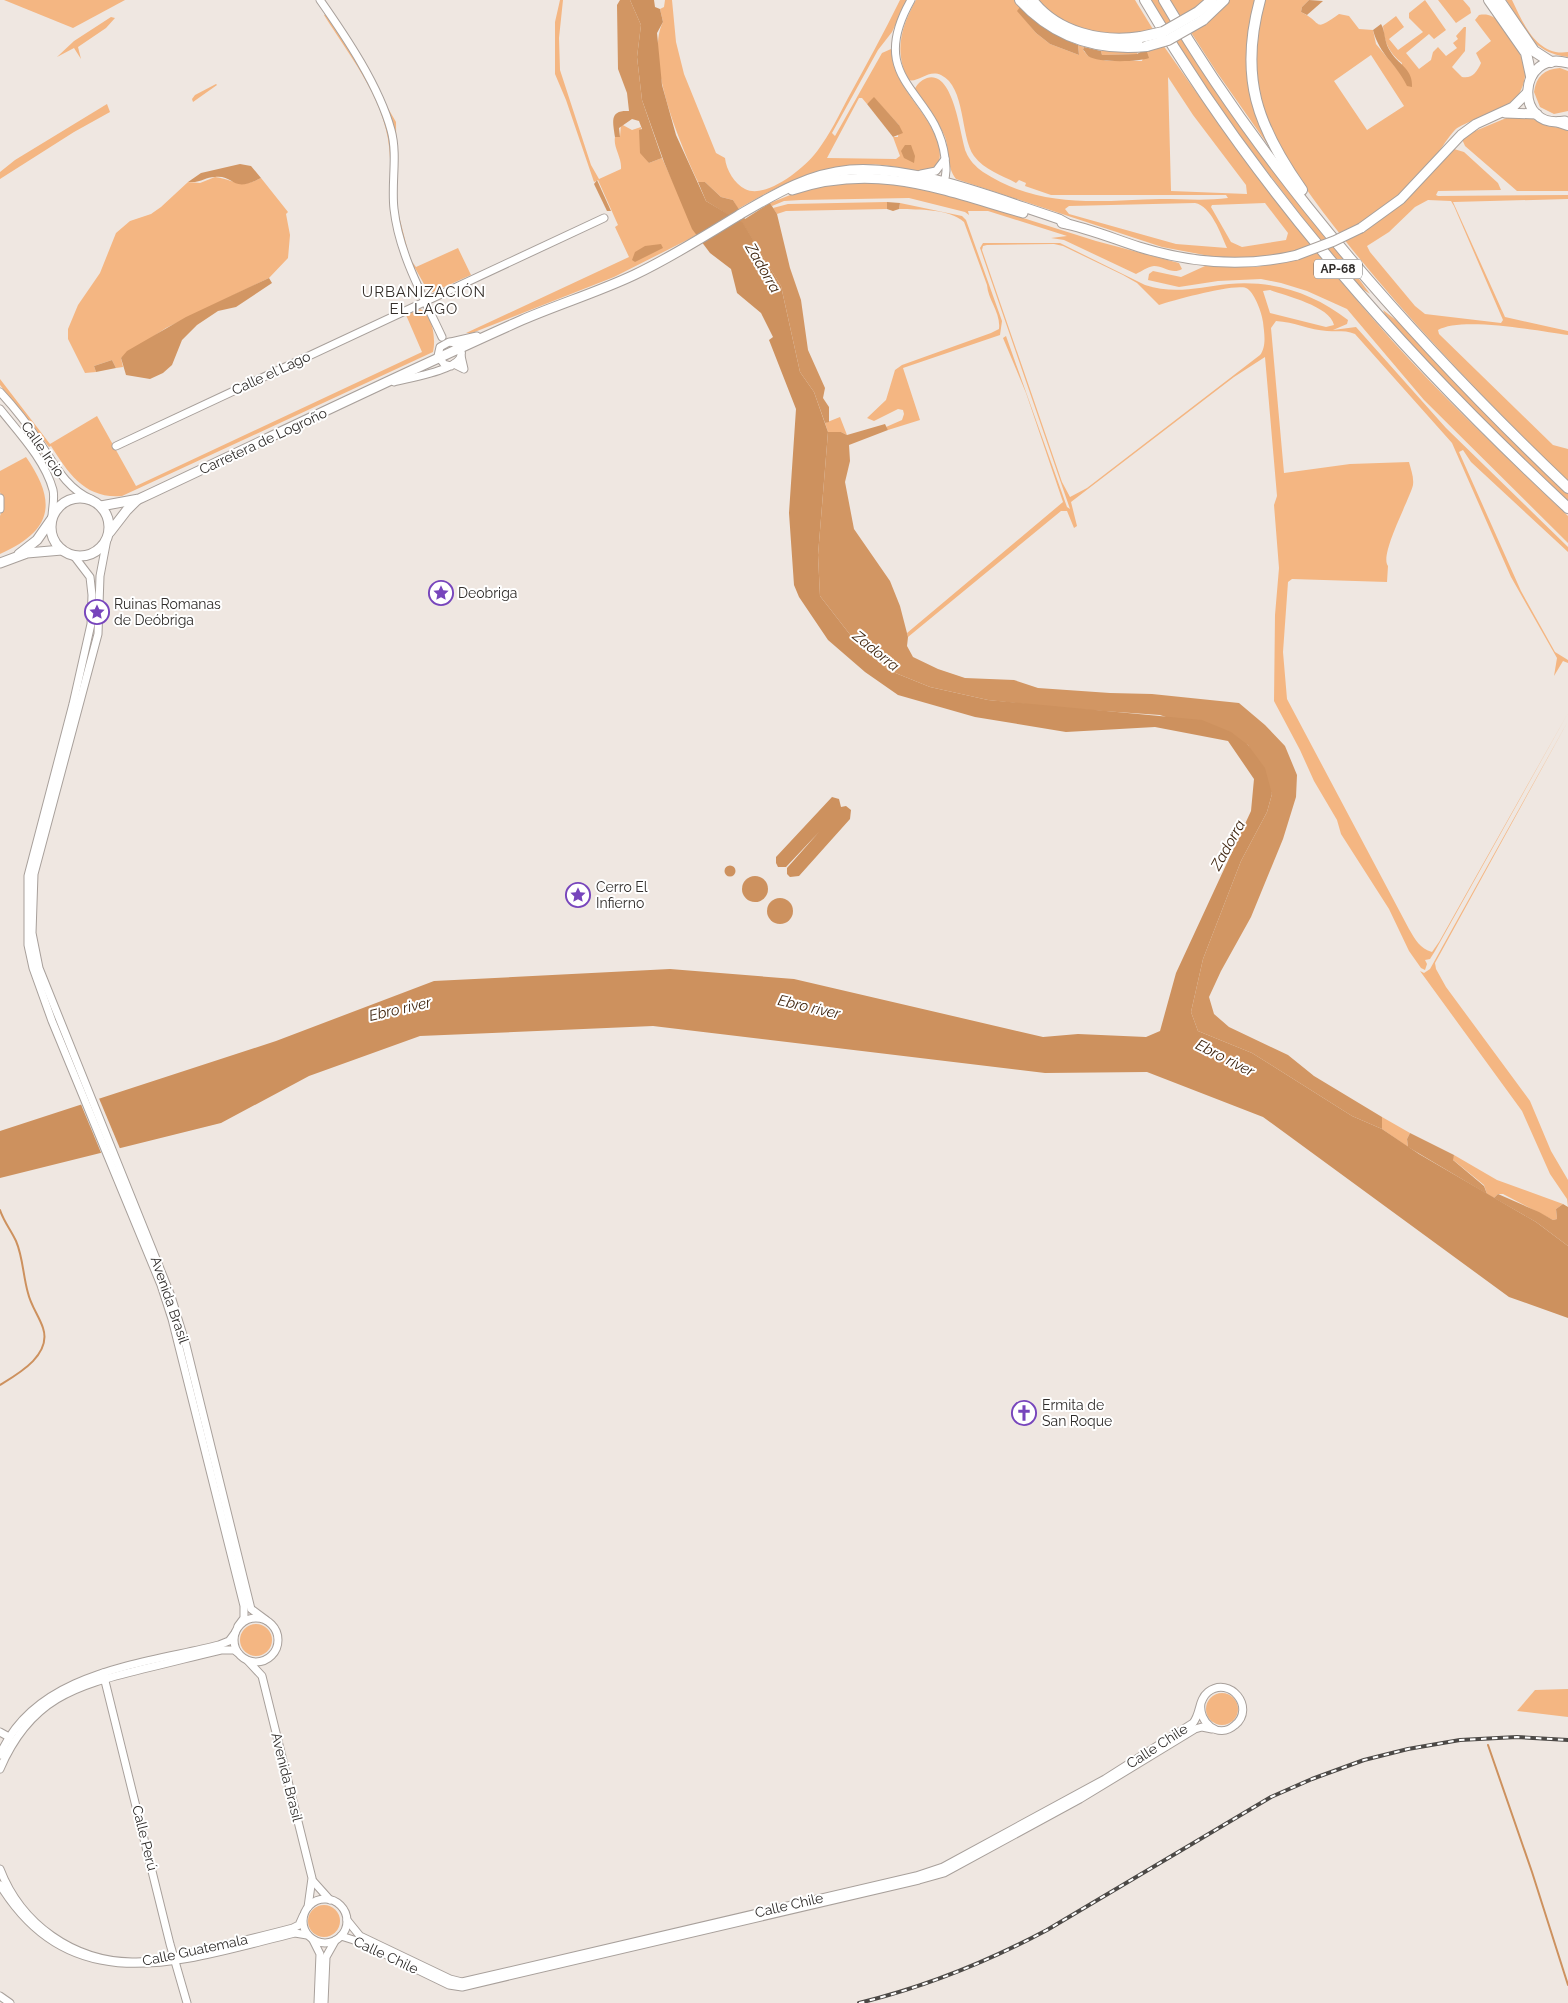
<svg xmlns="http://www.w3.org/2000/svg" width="1568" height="2003" font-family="Raleway,sans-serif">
<rect width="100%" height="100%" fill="#efe7e1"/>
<g fill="#f4b682" fill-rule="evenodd">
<path d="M4,0H125L73,28Z"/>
<path d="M560,0H563L559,38L560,70L591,165L599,179L621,169C622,157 613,148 615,137H620L621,124L632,130L641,127L640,139L649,163L662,158L697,235L614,277L472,333H466L629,257L615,227L618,225L598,180L594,182L566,100L555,74V22Z"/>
<path d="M665,0H672L676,42L684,74L716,153L725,158C726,170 735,184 745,189C766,200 806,167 818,150C830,134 839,115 848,98C866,65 884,33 900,0H907L892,32L878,50L832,133L835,136L882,53L891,49C895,93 930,109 939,147C941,156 940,167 931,170C921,174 893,165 882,165C826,161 785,182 738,209L733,200L721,197L705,182H698C681,146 644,59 663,22L660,9L664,7ZM859,98H862L867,104L874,98L899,125L898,137H893L900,156L896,159L827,158Z"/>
<path d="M916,0H1014L1020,7L1018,11L1036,33L1050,44L1079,55L1078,45L1084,47L1083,50L1088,56L1107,61H1142L1146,49L1163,45C1230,141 1297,232 1374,320C1434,390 1502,452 1568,516V543L1424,400L1347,309L1307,291L1281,283L1261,279L1218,281L1179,287L1148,280L1149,274L1153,271L1181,277L1205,266L1256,267L1298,259L1215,257L1162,247L956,179C946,166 950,152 945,137C938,120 926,106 914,91C916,85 921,80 927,78C954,70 960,136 966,152C969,160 976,167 983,172C1040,209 1096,201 1160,199C1182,199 1207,201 1228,198L1226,195H1051L1025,186L1026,183L1019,180L1016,183C1002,175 984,170 974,156C960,136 966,87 941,75C928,69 919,83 908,80C894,51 901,27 916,0ZM1168,77L1193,115L1246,185L1247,194L1171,191ZM1195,203C1211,206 1221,234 1227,248L1176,244L1069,214L1065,209L1069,206ZM1265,203L1288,233L1286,240L1242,247L1231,242L1211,207L1212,205Z"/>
<path d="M1038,0H1135L1154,31C1109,37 1070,35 1038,0Z"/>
<path d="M1149,0H1159L1191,51L1370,294L1355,284C1282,192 1210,101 1149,0Z"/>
<path d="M1170,0H1207L1219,11L1230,0H1258L1248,67L1275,155L1216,71Z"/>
<path d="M1265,0H1309L1302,7L1301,12C1324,23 1312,33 1339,14L1349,16L1359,29L1373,30L1376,44L1400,73L1402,63C1389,53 1384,42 1383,26L1396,16L1404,27L1389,39L1398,50L1423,32L1409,18V13L1425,0L1446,30L1434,39L1429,34L1406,53L1419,69L1431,60L1433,52L1438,47L1446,56L1457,48L1453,43L1458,39L1456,36L1464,27H1466L1465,51L1452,67L1462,77C1472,79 1477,72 1481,63L1476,53L1491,41L1475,20L1479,15C1495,12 1499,23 1507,34C1522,56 1533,70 1518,96C1511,110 1472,119 1459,127C1452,130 1441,150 1435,157C1414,181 1387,214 1356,226L1361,233L1399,206L1454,149L1464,152L1498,183L1501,190L1438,191L1436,195L1438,196L1568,195V199L1453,202L1505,317L1568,331V335C1540,331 1461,316 1438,330L1439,334L1553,445L1568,449V481C1492,407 1418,331 1351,248C1315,202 1276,154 1260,97C1251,66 1255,30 1265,0ZM1371,55L1404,106L1367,130L1334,81ZM1428,200L1451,201L1454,206L1503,320L1501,323L1425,314L1415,306L1370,252L1367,246L1389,232L1415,207Z"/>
<path d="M1438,0H1463L1470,8L1471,13L1456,23Z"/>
<path d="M1506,0H1512C1523,23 1537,57 1568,52V57C1529,52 1526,28 1506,0Z"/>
<path d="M331,10L396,122L397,208L410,259L416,267L458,248L471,275L433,292L429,293L415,268L413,269L397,222L388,115Z"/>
<path d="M326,14L373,89L387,124L392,158L390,159C389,104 352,60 324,15Z"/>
<path d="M111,17L115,18L106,28L78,47L81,59L74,48L57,57L74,41Z"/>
<path d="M1101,51H1138L1137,54L1102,55Z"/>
<path d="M1560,68L1568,71V111L1554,114L1540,107L1534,92C1536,77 1544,69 1560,68Z"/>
<path d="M216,84L217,85L193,102L192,99L195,95Z"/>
<path d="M107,104L110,112L74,132L0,179V172L15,160Z"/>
<path d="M1511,116L1531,118L1547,126L1568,129V191H1517L1465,146L1462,139L1468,134Z"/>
<path d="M215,177C235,180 241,189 261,178L288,212L286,214L290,235L288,258L269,278L166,328L121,358L123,367L116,368L112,360L94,366L96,372L85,373L68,339V329L78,305L100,273L116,233L130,221L151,214L161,207L188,182L200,183Z"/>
<path d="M860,180L931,189L1096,241L1179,263L1182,269C1172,275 1164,266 1154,266C1147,267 1142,271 1136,274L1064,240L1051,238L1067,236L988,211H968L969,215L965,212L909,198L801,200L784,201L772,206L770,203L808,188Z"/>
<path d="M887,202V209L786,211L777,214L773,208L788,204Z"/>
<path d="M900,203L962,216L966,220L1002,321L1000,335L903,368L920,420L888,430L886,427L902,420L904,414L903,410L898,409L874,421L867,418L886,400L895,370L902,365L991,333L999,329C1001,313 988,300 987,285L964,222C948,208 919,210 899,209Z"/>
<path d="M983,243H1060L1145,285C1175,295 1199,287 1229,284C1273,280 1313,293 1348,320L1347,324L1333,330L1356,327L1446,428L1568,547V552L1471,462L1463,450L1459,452L1521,591L1555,652L1568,660V663L1563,661L1554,676L1557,658L1511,577L1452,443L1355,334C1346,330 1337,332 1327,331C1310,330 1294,322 1276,321L1271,328L1284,473L1350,464L1409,462C1411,470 1414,477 1413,485C1409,501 1379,555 1388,566L1387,582L1292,579L1288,582L1283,652L1287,699L1409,929C1415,939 1420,949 1432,952L1439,942L1568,713L1435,951L1430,959L1425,960L1427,964L1425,970L1421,968L1409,951L1389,909L1341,834L1337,820L1314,781L1300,750L1274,701L1275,615L1279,568L1274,505L1277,496L1265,357L1234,377L1071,502L1077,526L1074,528L1067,511H1061L908,637L907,633L1063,502L1026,393L1003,338L1006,336L1067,507L1070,509L980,248ZM1054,244L1063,246L1123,275L1137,283L1159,305C1176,300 1231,284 1246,288C1254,291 1262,313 1263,322C1264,332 1267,346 1260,355L1087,488L1070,497L1062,482L982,250L983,246L987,245ZM1270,290C1286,296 1330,306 1334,325L1326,327L1270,313L1263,291Z"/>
<path d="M420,309C433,315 436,339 433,352L122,496C85,499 69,474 51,446L49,447L0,385V379L50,444L97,416L136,486L422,352L406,315Z"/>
<path d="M1383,310L1401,324L1568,494V503L1491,428L1389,323Z"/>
<path d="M840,417L847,435L841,432H828L825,423Z"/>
<path d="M26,457C58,503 52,531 0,554V516L4,504L0,492V471Z"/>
<path d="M1568,721L1435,963L1436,969L1446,987L1530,1101L1551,1151L1568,1180V1207L1567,1199L1550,1174L1522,1111L1420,971L1424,973L1430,969Z"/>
<path d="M1382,1117L1410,1133L1407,1139L1408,1147L1382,1129Z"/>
<path d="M1454,1155L1497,1180L1563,1204L1556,1209L1557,1219L1553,1220L1503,1194H1498L1494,1198L1487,1194L1484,1185L1452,1159Z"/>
<circle cx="256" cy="1640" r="16"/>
<path d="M1568,1689V1717L1517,1711L1535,1690Z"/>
<circle cx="1222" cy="1709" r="16"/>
<circle cx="324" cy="1921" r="16"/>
</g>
<g fill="#d29663">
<path d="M620,0H630L641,25L637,57L642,100L662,158L649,163L640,153L639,130L642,129L639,121L632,119L619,128L620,137H615C613,121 609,110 629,111L627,93L618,69L617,5Z"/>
<path d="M1309,0L1323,1L1307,15L1301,12L1302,7Z"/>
<path d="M1020,7C1038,24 1055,36 1078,45L1079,55L1050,44L1036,33L1017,11Z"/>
<path d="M1381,24C1386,32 1383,42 1392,54C1400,65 1413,70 1412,87L1407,86C1396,63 1380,56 1373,30Z"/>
<path d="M1084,47L1101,51L1102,55L1137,54L1146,49L1149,58C1139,62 1097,63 1088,56C1086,54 1085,51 1083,50Z"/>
<path d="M874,97L899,125L903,133L893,137L867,104Z"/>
<path d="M905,145H911L915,156L914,163L904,158L901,151Z"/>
<path d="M240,164L251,166L261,178C231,194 236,175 215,177C205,177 202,183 188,182L201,173Z"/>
<path d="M597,180L611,211H607L594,184Z"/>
<path d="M698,182H705L721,197L733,200L745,219L770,203L777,214L790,268L801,300L808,350L825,388L823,398L829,407V422L825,423L814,392L800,372L781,286L743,224L706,201Z"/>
<path d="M887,202L900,203L899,209L893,211L887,209Z"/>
<path d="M661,244L663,248L635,262L632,260L635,252L645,246Z"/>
<path d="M269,278L272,283L236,307L218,311L197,325L182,340L172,365L163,373L150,379L126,375L121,358L127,351L186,317Z"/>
<path d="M112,360L116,368L96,372L94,366Z"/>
<path d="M885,424L888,430L849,445L850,461L845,482L854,529L890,581L900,606L908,637L907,646L913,657L938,669L965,678L1014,680L1038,688L1110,693L1152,694L1239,703L1265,725L1285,746L1297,775L1296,797L1283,839L1251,917L1221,971L1209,997L1214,1014L1229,1027L1288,1055L1314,1076L1382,1117V1129L1352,1116L1252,1053L1198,1031L1191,1012L1203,959L1241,861L1267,812L1272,794L1248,745L1160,715L1060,708L988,700L930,687L888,670L855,641L820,596L818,555L828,432H841L847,435Z"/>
<path d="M1410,1133L1454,1155L1453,1160L1484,1186L1487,1194L1408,1147L1407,1139Z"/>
<path d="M1498,1194L1539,1212L1553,1220L1557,1219L1556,1209L1563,1204L1568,1207V1246L1536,1222L1494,1198Z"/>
</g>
<g fill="#cd915e">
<path d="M630,0H654L655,7L660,9L663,22L657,33L662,85L676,135L706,201L743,223L781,286L800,372L814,392L828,432L818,555L820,596L855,641L888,670L930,687L988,700L1202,720L1231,732L1248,745L1265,768L1272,794L1267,812L1241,861L1203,959L1191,1012L1198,1031L1252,1053L1352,1116L1382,1129L1419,1154L1536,1222L1568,1246V1318L1509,1297L1263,1117L1147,1072L1045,1073L653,1026L420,1036L309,1076L221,1123L0,1178V1131L276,1041L434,981L670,969L794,979L1043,1037L1078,1034L1146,1037L1160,1031L1176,973L1251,811L1254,779L1228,741L1155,727L1066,732L975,717L898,695L865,672L828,640L799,597L794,585L789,513L796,409L769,340L773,337L761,313L737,293L731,269L710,253L692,229L664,162L642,100L637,57L641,25Z"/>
<path d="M832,797L839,799L841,807L846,806L851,810L850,819L799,876L790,877L787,874V868L819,832L786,867H778L776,863V857Z"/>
<circle cx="730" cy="871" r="5.5"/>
<circle cx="755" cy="889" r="13"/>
<circle cx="780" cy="911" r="13"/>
</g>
<path fill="#efe7e1" d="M98,1096L121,1151L102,1155L80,1102Z"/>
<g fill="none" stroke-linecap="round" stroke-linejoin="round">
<g stroke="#cd915e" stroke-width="2">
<path d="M0,1210C4,1222 11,1230 16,1241C23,1257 23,1276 28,1293C31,1306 39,1316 43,1328C52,1355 18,1374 0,1385"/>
<path d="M1488,1745L1532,1872L1568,1985"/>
</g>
<defs>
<g id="minor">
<path d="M320,0C346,37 379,86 391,130C398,155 391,183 394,209C399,254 423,296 442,337"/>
<path d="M911,0C864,83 937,90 945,158C946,167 947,173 944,181L941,183"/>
<path d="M921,174L936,171L945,159"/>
<path d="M451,342L477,336"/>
<path d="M454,364L464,369L461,356"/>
<path d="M394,382C406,378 475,369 459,347C456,343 453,342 449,342L440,347L438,356L444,364L451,366"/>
<path d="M0,392C15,408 28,425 40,443C55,465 66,488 91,499"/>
<path d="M0,409C19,433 45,460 53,490C55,499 52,509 52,517"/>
<path d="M116,446L604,218"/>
<path d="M0,498V509"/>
<path d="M107,539L100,576L98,634L34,874L32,933L39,968L171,1296L186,1345L251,1609L266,1620"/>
<path d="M74,556L90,577L92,595L91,624L73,704L28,876V945L33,968L52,1021L161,1285L172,1319L244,1606V1618L238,1626"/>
<circle cx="256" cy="1640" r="22"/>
<path d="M248,1661L262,1676L312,1878L308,1907"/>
<path d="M103,1673L170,1944L187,2003"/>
<path d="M0,1732L9,1737"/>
<path d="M0,1755C35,1672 143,1664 219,1645L229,1641L235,1633"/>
<path d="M0,1769C30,1699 74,1686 143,1669C169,1663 195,1656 221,1650H234L238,1653"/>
<path d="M0,1869C21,1924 73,1961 132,1962C157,1963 180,1955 204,1950C233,1943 263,1936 293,1928L299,1925L303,1916"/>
<path d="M313,1881L330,1900"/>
<path d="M0,1885C73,2003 183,1960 295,1933L307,1935"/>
<circle cx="325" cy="1921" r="22"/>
<path d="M347,1920L360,1936L450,1979L462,1982L916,1876L943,1867L1105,1779L1193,1723C1201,1713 1198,1700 1208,1692C1230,1675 1256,1708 1235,1725C1218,1740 1198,1722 1201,1703"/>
<path d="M341,1936L360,1942L449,1985L462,1987L919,1880L944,1873L1080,1799L1195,1729L1202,1727L1212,1729"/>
<path d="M313,1940L320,1954L318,2003"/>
<path d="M0,1996L10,2003"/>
<path d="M324,2003L326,1957L335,1941"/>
</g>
<g id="major">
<path d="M1505,113L1537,114"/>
<path d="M1565,121C1512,131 1518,48 1568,63"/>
<path d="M792,190C877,162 942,190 1023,213"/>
<path d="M1062,223C1088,228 1114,239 1139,247C1191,263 1243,268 1297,255"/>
<path d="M1361,228L1401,199L1461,135L1476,124L1513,107L1527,93"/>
<circle cx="80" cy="527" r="29"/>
<path d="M101,506L139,499C267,439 394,377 522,320C559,304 598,292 634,275C670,258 705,236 739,215C775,194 807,174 850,170C915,165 997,199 1059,219L1068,224"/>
<path d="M110,532L127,510L137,500"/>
<path d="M19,554L37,540L51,520"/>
<path d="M0,563L27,553L62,550"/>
</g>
<g id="highway">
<path d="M1020,0C1054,37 1097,51 1147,46"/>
<path d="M1032,0C1057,33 1102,43 1141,37"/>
<path d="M1145,0C1257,191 1406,357 1568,508"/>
<path d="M1164,0C1269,180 1418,345 1568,488"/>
<path d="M1260,0C1239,77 1257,126 1302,190"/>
<path d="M1489,0L1526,53L1531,76"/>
<path d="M1499,0L1534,51L1551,62"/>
<path d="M1198,12L1212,0"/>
<path d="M1203,20L1224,0"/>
<path d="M1559,122L1568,125"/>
</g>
</defs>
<use href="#minor" stroke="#a8a09b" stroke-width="9"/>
<use href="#major" stroke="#a8a09b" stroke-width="11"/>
<use href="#highway" stroke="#a8a09b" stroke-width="12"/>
<use href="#minor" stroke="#fff" stroke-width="7"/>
<use href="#major" stroke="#fff" stroke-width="9"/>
<use href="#highway" stroke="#fff" stroke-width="10"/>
<defs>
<path id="rail" d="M859,2003C925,1987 987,1962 1047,1930L1271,1797L1312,1779L1364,1760L1408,1749L1460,1740L1517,1737L1568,1740"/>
</defs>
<use href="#rail" stroke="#4c4946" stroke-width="4"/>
<use href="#rail" stroke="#fff" stroke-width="2" stroke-dasharray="5.5" stroke-linecap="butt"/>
<defs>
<path id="major-bridge" d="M1297,255L1334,241L1361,228"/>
<g id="highway-bridge">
<path d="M1141,37L1163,32L1198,12"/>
<path d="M1147,46L1168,40L1203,20"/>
</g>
</defs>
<use href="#major-bridge" stroke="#a8a09b" stroke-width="11" stroke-linecap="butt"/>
<use href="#highway-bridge" stroke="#a8a09b" stroke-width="12" stroke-linecap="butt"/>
<use href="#major-bridge" stroke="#fff" stroke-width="9"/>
<use href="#highway-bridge" stroke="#fff" stroke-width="10"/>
</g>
<defs>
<symbol id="sight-ring" viewBox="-11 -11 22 22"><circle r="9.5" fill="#fff" stroke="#7745bc" stroke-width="1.5"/><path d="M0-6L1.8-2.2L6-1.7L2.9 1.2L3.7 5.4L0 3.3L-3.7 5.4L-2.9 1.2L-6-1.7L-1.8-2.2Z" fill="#7745bc"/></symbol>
<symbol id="church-ring" viewBox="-11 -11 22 22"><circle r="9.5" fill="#fff" stroke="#7745bc" stroke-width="1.5"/><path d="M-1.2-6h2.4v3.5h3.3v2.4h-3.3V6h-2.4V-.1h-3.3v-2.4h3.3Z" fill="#7745bc"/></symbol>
</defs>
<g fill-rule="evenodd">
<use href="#sight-ring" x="427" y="579" width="28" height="28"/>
<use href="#sight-ring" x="83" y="598" width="28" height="28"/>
<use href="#sight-ring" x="564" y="881" width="28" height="28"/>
<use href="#church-ring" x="1010" y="1399" width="28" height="28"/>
</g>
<g text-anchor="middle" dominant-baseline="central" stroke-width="4" stroke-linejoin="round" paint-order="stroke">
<rect fill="#fff" stroke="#6e6c6b" stroke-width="1" x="1314" y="259.5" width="48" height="19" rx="4"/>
<g font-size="12" font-weight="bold" fill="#302d2b">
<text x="1338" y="269">AP-68</text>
</g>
<g font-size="14" fill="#302d2b" stroke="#fff">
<text transform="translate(271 373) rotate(-25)">Calle el Lago</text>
<text transform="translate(263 441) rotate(-25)">Carretera de Logroño</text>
<text transform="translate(43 449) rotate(55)">Calle Ircio</text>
<text transform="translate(170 1300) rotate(71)">Avenida Brasil</text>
<text transform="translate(1157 1746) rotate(-33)">Calle Chile</text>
<text transform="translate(287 1777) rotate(76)">Avenida Brasil</text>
<text transform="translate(145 1838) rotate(76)">Calle Perú</text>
<text transform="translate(789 1905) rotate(-13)">Calle Chile</text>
<text transform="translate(195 1950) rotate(-12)">Calle Guatemala</text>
<text transform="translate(386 1955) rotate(25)">Calle Chile</text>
</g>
<g font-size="14" fill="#302d2b" stroke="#fff" text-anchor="start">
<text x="458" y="593">Deobriga</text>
<text x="114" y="604">Ruinas Romanas<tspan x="114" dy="16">de Deóbriga</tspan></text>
<text x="596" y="887">Cerro El<tspan x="596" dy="16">Infierno</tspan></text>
<text x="1042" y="1405">Ermita de<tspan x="1042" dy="16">San Roque</tspan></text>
</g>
<g font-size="15" font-style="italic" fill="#412711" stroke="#fff">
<text transform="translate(763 268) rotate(60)">Zadorra</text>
<text transform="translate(876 651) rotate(39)">Zadorra</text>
<text transform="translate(1228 845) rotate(-61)">Zadorra</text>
<text transform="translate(809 1007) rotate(13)">Ebro river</text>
<text transform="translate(400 1009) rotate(-13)">Ebro river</text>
<text transform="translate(1225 1058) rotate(27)">Ebro river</text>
</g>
<g font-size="15" letter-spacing="1" fill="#36302b" stroke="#fff">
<text x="424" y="292">URBANIZACIÓN<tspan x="424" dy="17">EL LAGO</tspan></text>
</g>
</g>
</svg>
